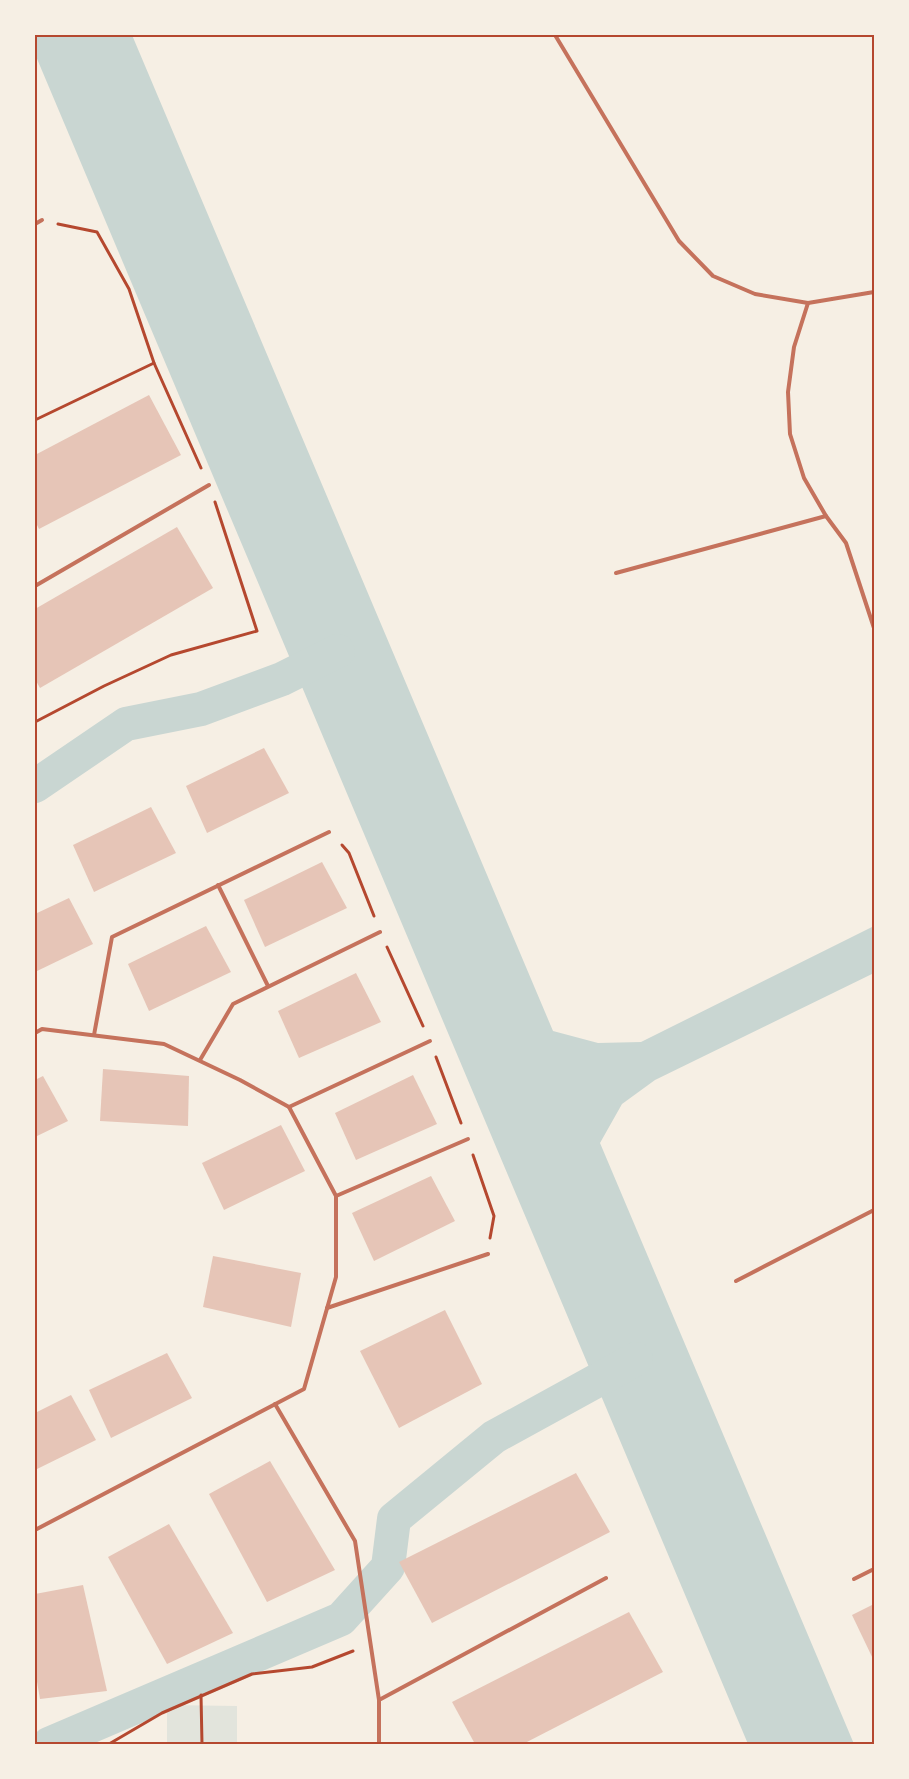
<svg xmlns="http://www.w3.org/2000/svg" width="909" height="1779" font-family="'Alegreya Sans',sans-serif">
<rect width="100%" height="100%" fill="#f6efe4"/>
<path fill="#e2e4dc" d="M167,1705L237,1706V1744H167Z"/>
<path fill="#c9d6d2" d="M35,35H132L553,1031L598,1043L641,1042L874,926V973L655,1080L622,1104L600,1143L854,1744H748L35,54Z"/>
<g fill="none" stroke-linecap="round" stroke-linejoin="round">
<g stroke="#c9d6d2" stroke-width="34">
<path d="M35,786L126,724L201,709L282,679L338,651"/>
<path d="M49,1744L341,1619L388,1567L394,1519L494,1437L636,1359"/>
</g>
</g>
<g fill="#e6c5b7">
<path d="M149,395L181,455L39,529L35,521V455Z"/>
<path d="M177,527L213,588L40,688L35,679V609Z"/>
<path d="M264,748L289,793L207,833L186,786Z"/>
<path d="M151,807L176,853L94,892L73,845Z"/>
<path d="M322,862L347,908L265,947L244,900Z"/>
<path d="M69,898L93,944L35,972V914Z"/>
<path d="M206,926L231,972L149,1011L128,964Z"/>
<path d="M356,973L381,1022L299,1058L278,1011Z"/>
<path d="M103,1069L189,1076L188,1126L100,1121Z"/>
<path d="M413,1075L437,1124L356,1160L335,1113Z"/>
<path d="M43,1076L68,1121L35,1137V1080Z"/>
<path d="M281,1125L305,1171L224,1210L202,1163Z"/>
<path d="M431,1176L455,1221L374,1261L352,1213Z"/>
<path d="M213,1256L301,1273L291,1327L203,1307Z"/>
<path d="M445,1310L482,1384L399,1428L360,1351Z"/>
<path d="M167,1353L192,1398L111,1438L89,1390Z"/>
<path d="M71,1395L96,1440L35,1470V1413Z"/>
<path d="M270,1461L335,1570L267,1602L209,1494Z"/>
<path d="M576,1473L610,1532L432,1623L399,1562Z"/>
<path d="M169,1524L233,1633L167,1664L108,1557Z"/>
<path d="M83,1585L107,1691L40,1699L35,1670V1594Z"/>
<path d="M874,1604V1661L852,1615Z"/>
<path d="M629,1612L663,1672L523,1744H475L452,1702Z"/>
</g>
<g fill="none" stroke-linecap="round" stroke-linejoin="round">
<g stroke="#b5482f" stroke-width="3">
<path d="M58,224L97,232L129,289L154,363L201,468"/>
<path d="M35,420L154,363"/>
<path d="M35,722L104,686L171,655L257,631L215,502"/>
<path d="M342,845L349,853L374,916"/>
<path d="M387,947L423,1026"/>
<path d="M436,1057L461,1123"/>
<path d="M473,1155L494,1216L490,1238"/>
<path d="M201,1695L202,1744"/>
<path d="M109,1744L162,1713L252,1674L312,1667L353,1651"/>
</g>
<g stroke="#c5725c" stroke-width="4">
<path d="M555,35L679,241L713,276L755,294L808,303L874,292"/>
<path d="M35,224L42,220"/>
<path d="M808,303L794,347L788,392L790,434L804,478L826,516L846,543L874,628"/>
<path d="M616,573L826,516"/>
<path d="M35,586L209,485"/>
<path d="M218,885L268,986"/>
<path d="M35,1033L42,1029L164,1044L240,1080L289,1107L336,1196V1277L304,1389L35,1530"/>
<path d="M94,1035L112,937L329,832"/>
<path d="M200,1060L233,1004L380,932"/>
<path d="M289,1107L430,1041"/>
<path d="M336,1196L468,1139"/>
<path d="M736,1281L874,1210"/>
<path d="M327,1308L488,1254"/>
<path d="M275,1404L355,1541L379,1700V1744"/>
<path d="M854,1579L874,1569"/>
<path d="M379,1700L606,1578"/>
</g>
</g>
<rect width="909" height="1779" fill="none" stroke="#f6efe4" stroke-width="72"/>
<rect x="36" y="36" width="837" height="1707" fill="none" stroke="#b5482f" stroke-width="2"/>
</svg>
